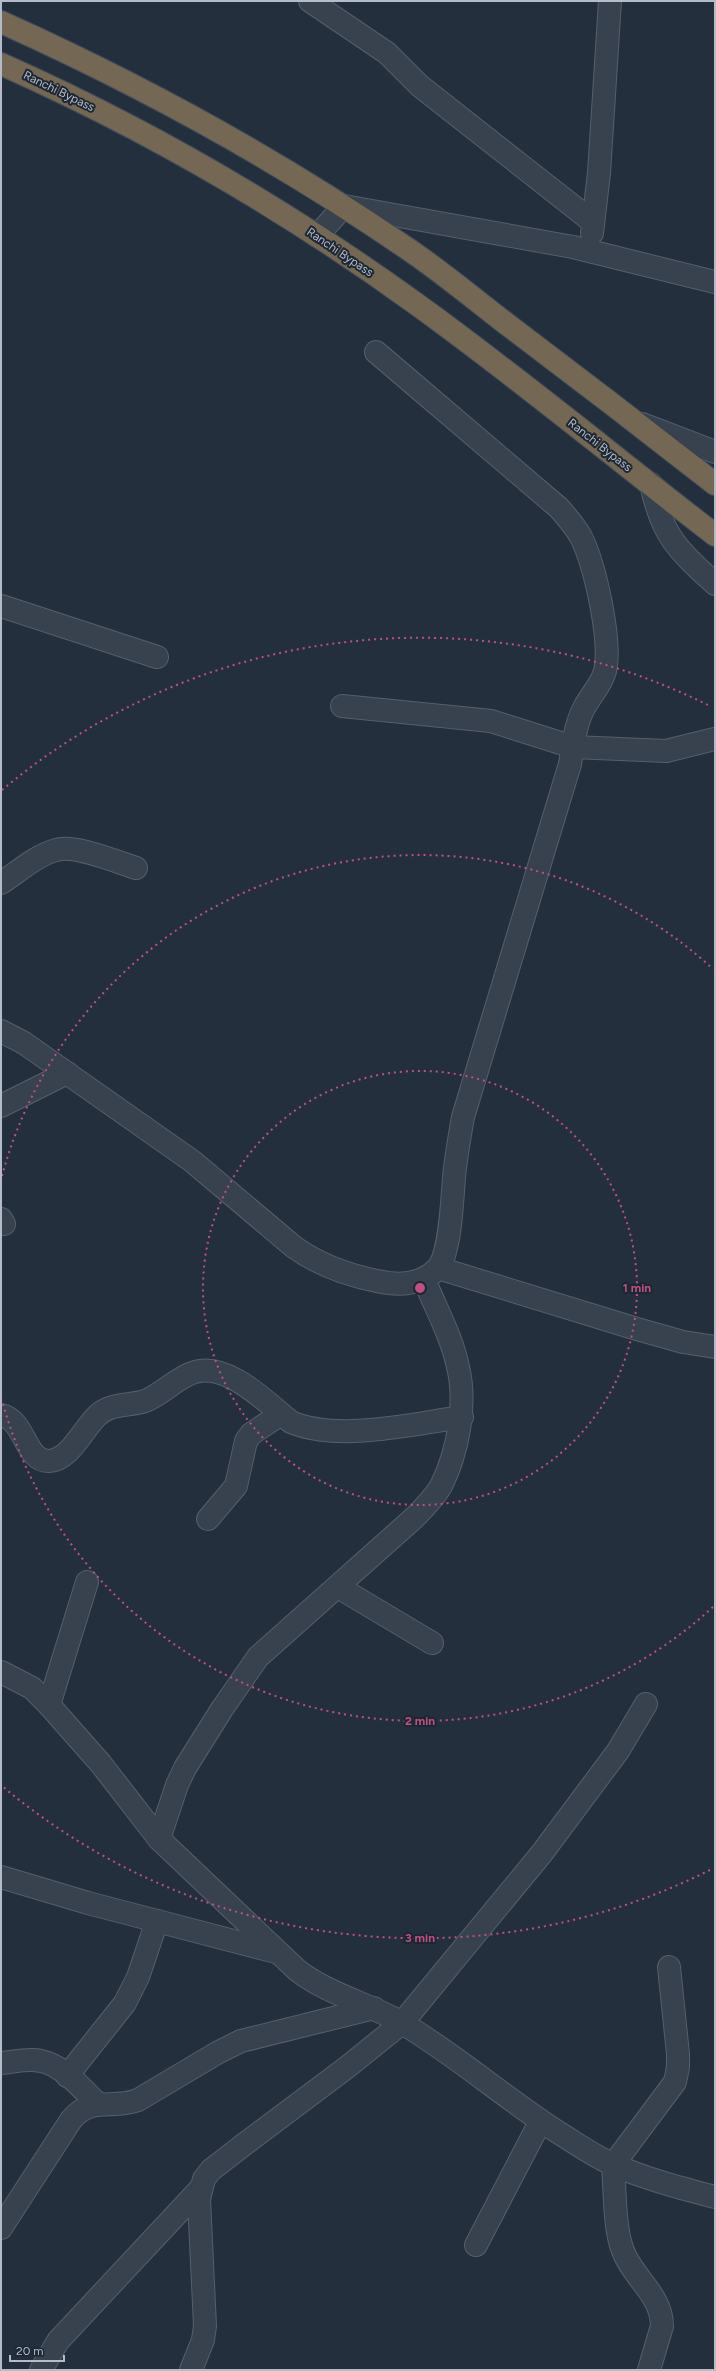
<svg xmlns="http://www.w3.org/2000/svg" width="716" height="2371" font-family="Figtree,sans-serif">
<rect width="100%" height="100%" fill="#242f3e"/>
<g fill="none" stroke-linecap="round" stroke-linejoin="round">
<defs>
<g id="minor">
<path d="M310,1L387,53L420,86L593,222"/>
<path d="M592,233L599,173L610,1"/>
<path d="M317,236L344,206L573,247L715,282"/>
<path d="M642,424L715,452"/>
<path d="M651,484C662,536 677,549 715,584"/>
<path d="M1,606L157,657"/>
<path d="M342,706L491,721L573,747L666,751L715,739"/>
<path d="M1,883C18,872 37,855 56,850C75,844 117,862 136,868"/>
<path d="M1,1031L24,1043L192,1161L294,1247C319,1265 347,1275 377,1281C399,1286 421,1285 437,1269C452,1253 452,1190 455,1168C457,1151 460,1134 463,1117L570,764C573,746 575,725 584,708C590,696 602,684 605,671C612,641 595,565 581,537C575,526 567,517 559,508L376,352"/>
<path d="M1,1106L67,1073"/>
<path d="M1,1219L4,1224"/>
<path d="M438,1268L637,1329L683,1342L715,1347"/>
<path d="M1,1415C25,1419 25,1462 49,1461C70,1460 83,1429 97,1416C109,1403 130,1406 145,1401C163,1394 177,1377 195,1372C228,1362 267,1403 291,1422C337,1442 413,1424 462,1417"/>
<path d="M208,1519L236,1486L246,1441L251,1434L281,1414"/>
<path d="M338,1587L432,1643"/>
<path d="M1,1672L32,1688L49,1705L101,1764L159,1839L297,1970C329,1995 368,2003 402,2023C459,2057 508,2101 564,2136C580,2146 596,2157 614,2165C646,2179 681,2188 715,2197"/>
<path d="M49,1705L87,1582"/>
<path d="M159,1839L177,1785L185,1768L222,1709L258,1657L414,1518C424,1508 434,1498 441,1486C458,1452 467,1404 458,1367C452,1337 435,1307 424,1279"/>
<path d="M1,1877L88,1903L276,1952"/>
<path d="M1,2063C14,2062 29,2058 41,2061C63,2065 82,2089 98,2104"/>
<path d="M67,2076L125,2003L138,1977L157,1921"/>
<path d="M1,2228L71,2120C92,2095 112,2110 138,2100L217,2053L241,2041L374,2008"/>
<path d="M476,2245L540,2122"/>
<path d="M41,2370L58,2341L201,2188"/>
<path d="M191,2370L203,2340L205,2326L199,2199L204,2179L211,2170L242,2146L346,2068L402,2023L542,1853L618,1751L646,1704"/>
<path d="M649,2370L662,2326C662,2295 633,2278 623,2251C614,2228 615,2190 613,2165L675,2082L678,2067V2054L669,1967"/>
</g>
<g id="highway">
<path d="M1,22C141,85 278,160 405,247C441,271 474,299 508,325C577,377 646,430 715,484"/>
<path d="M1,64C147,129 285,209 415,303C518,377 615,458 715,535"/>
</g>
</defs>
<use href="#minor" stroke="#565f6c" stroke-width="24"/>
<use href="#highway" stroke="#434c59" stroke-width="24"/>
<use href="#minor" stroke="#38414e" stroke-width="22"/>
<use href="#highway" stroke="#746855" stroke-width="22"/>
</g>
<g fill="none" stroke="#bd5182" stroke-width="2" stroke-dasharray="2 4">
<circle cx="420" cy="1288" r="217"/>
<path d="M713 1607A433 433 0 0 1 2 1400M2 1176A433 433 0 0 1 713 969"/>
<path d="M710 1870A650 650 0 0 1 2 1786M2 790A650 650 0 0 1 710 706"/>
</g>
<g text-anchor="middle" dominant-baseline="central" stroke-width="4" stroke-linejoin="round" paint-order="stroke">
<g font-size="12" fill="#b4bcc9" stroke="#1d2633">
<text transform="translate(59 91) rotate(26)">Ranchi Bypass</text>
<text transform="translate(340 252) rotate(34)">Ranchi Bypass</text>
<text transform="translate(600 445) rotate(38)">Ranchi Bypass</text>
</g>
</g>
<circle cx="420" cy="1288" r="6" fill="#bd5182" stroke="#1d2633" stroke-width="2"/>
<g font-size="12" text-anchor="middle" font-weight="bold" fill="#bd5182" stroke="#1d2633" stroke-width="4" stroke-linejoin="round" paint-order="stroke">
<text x="637" y="1292">1 min</text>
<text x="420" y="1725">2 min</text>
<text x="420" y="1942">3 min</text>
</g>
<rect width="716" height="2371" fill="none" stroke="#b4bcc9" stroke-width="4"/>
<path d="M10 2355v6h54v-6" fill="none" stroke="#b4bcc9" stroke-width="2"/>
<text x="16" y="2355" font-size="12" fill="#b4bcc9" stroke="#1d2633" stroke-width="3" paint-order="stroke">20 m</text>
</svg>
